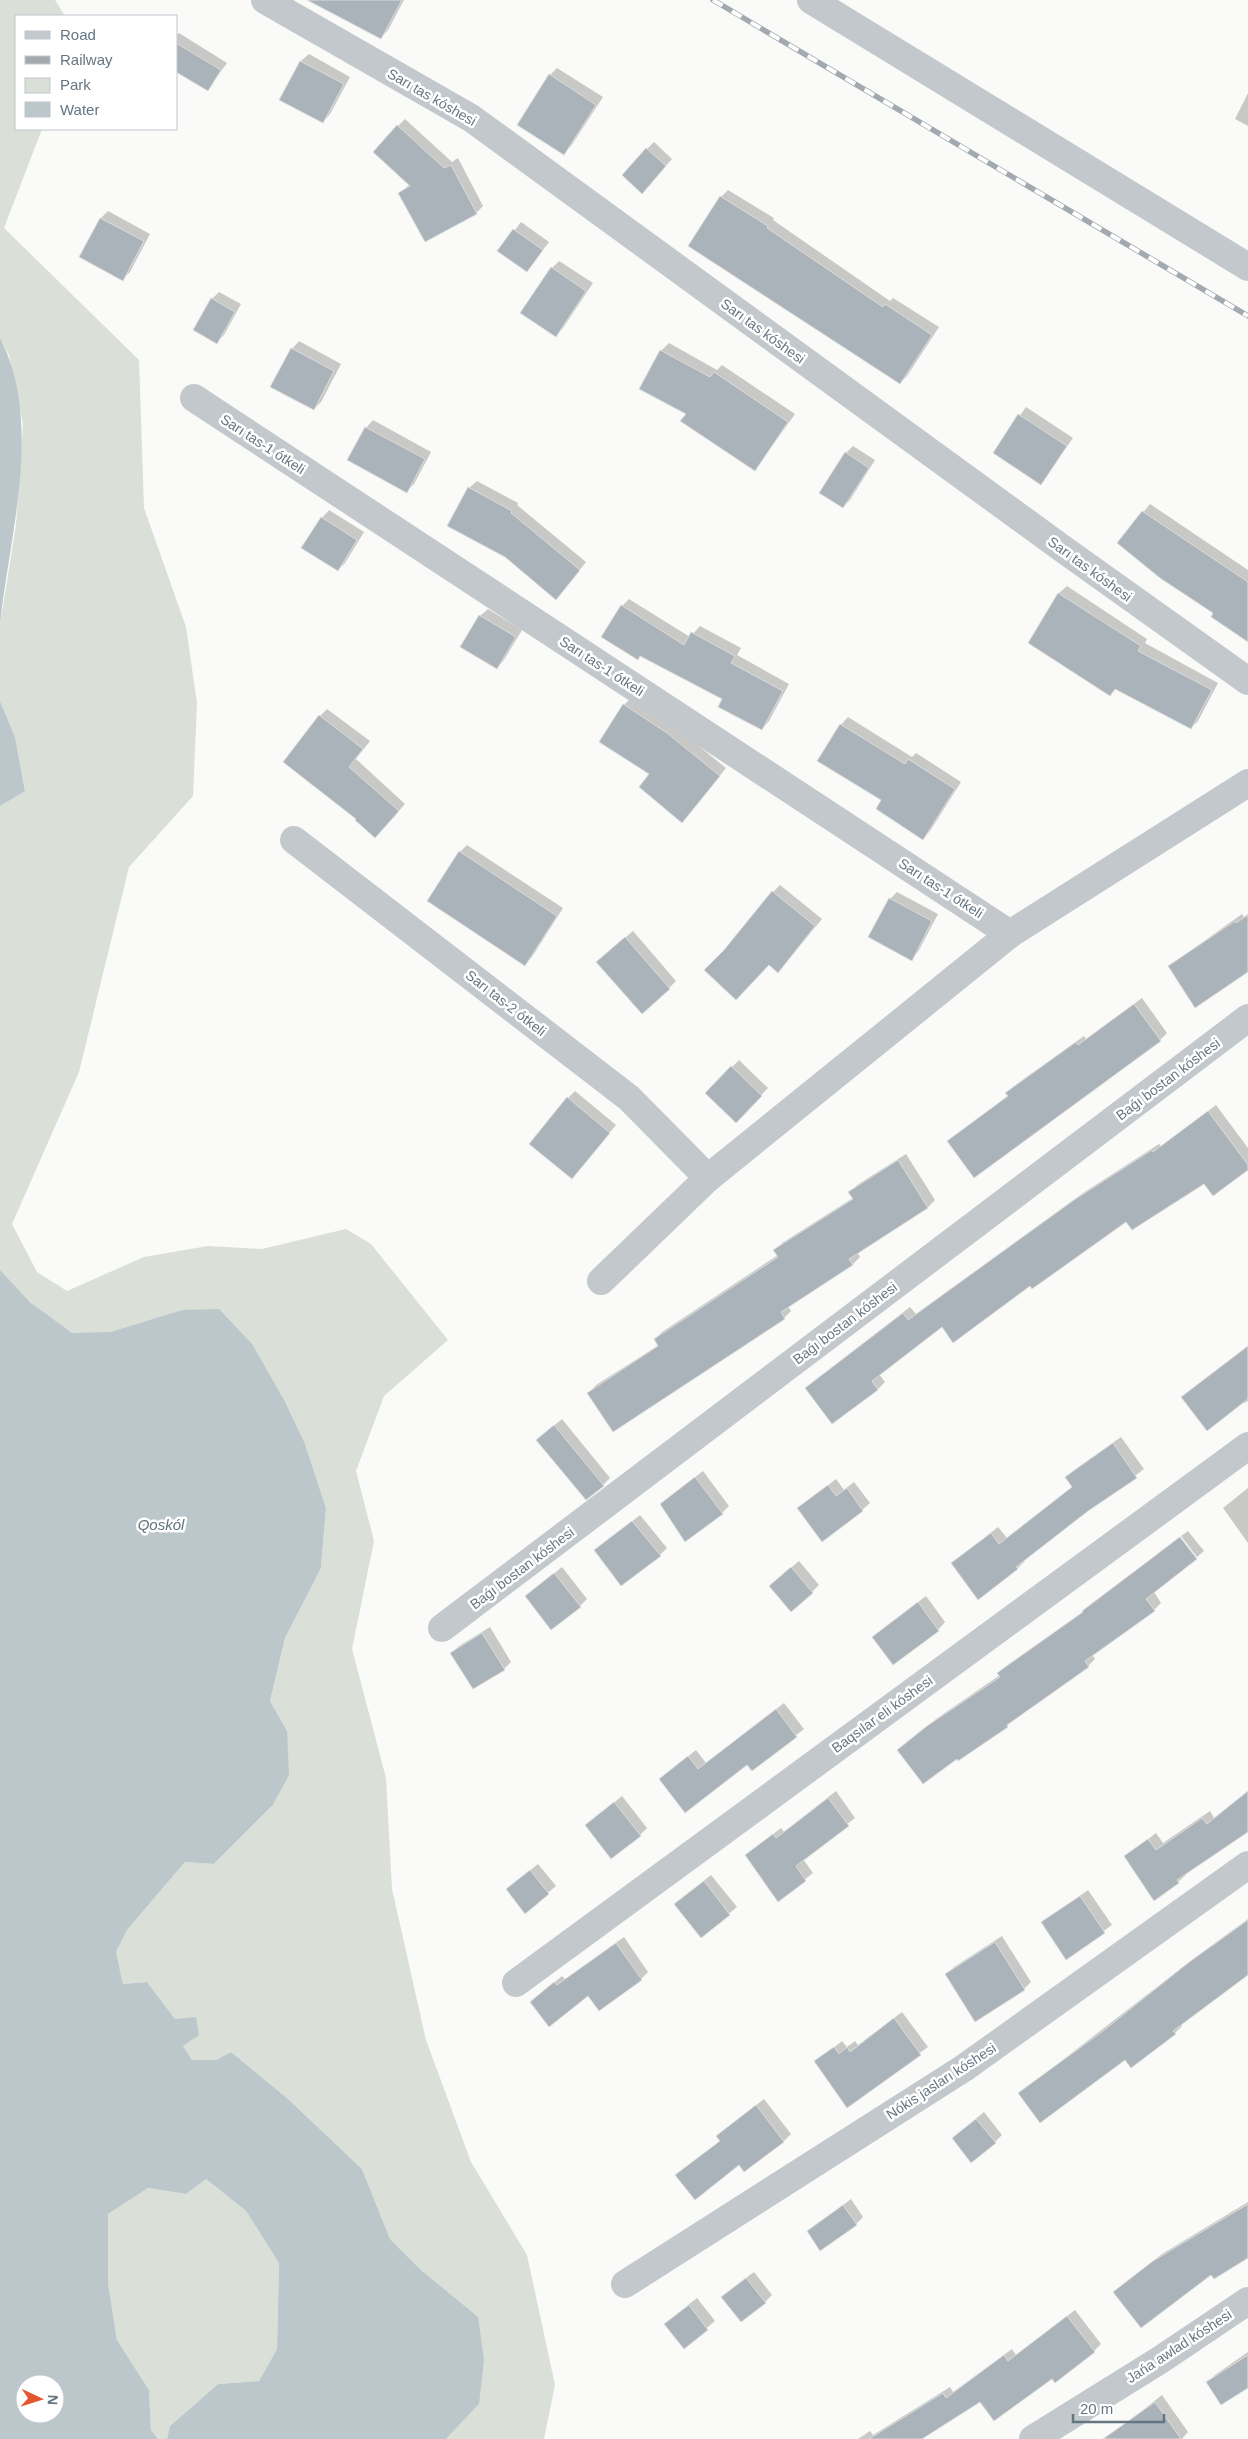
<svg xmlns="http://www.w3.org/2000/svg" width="1248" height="2439" font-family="Helvetica,sans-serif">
<rect width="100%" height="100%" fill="#fafaf8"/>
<g fill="#dadfd7">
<path d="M0,0H55L65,16H16V129H42L4,228L139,360L144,508L186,627L197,703L193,796L129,867L79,1072L12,1224L37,1272L67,1291L144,1257L208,1246L262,1249L346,1229L371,1244L448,1340L384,1396L356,1471L374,1541L352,1649L386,1778L392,1889L426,2040L471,2162L527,2255L555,2385L544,2439H446L479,2404L422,2271L390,2239L362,2169L287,2098L231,2052L216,2060H192L183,2046L175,2019L147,1982L123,1984L116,1952L127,1930L185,1862L214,1864L272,1806L287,1731L270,1701L285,1638L321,1568L326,1508L305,1444L182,1310C148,1321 110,1339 73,1333C55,1329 13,1285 0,1270V806L25,790L15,737L0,701V625L16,525L23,424L9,355L0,338Z"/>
<path d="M206,2179L246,2211L279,2263L277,2349L259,2381L218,2384L170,2426L167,2439H158L151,2430L149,2390L117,2340L108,2283L107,2214L148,2188L186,2194Z"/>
</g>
<g fill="#bbc7cb" fill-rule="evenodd">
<path d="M0,338C44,423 9,535 0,625Z"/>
<path d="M0,701L15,737L25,791L0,806Z"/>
<path d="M0,1270L31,1303L72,1333L111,1332L182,1310L219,1309L252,1344L284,1400L305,1444L326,1508L321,1568L285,1638L270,1701L287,1731L289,1775L272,1806L214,1864L185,1862L127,1930L116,1952L123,1984L147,1982L175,2019L196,2017L199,2035L183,2046L192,2060H216L231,2052L287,2098L362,2169L390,2239L422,2271L478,2317L484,2360L479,2404L446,2439H167L170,2426L218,2384L259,2381L277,2349L279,2263L246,2211L206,2179L186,2194L148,2188L108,2214V2283L117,2340L149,2390L151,2430L158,2439H0ZM25,2384H55V2414H25Z"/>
</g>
<g fill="#0003">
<path d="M310,0H404L388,30L381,38L329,10L327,11Z"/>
<path d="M179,33L227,63L208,89L176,70V36Z"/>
<path d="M309,54L350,77L330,114L323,122L281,100L301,61Z"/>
<path d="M557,68L603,97L571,146L564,153L550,75Z"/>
<path d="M1248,93V126L1235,119Z"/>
<path d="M405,119L452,162L458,158L483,206L476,213L400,193L410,184L398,126Z"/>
<path d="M654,142L672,159L649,185L647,149Z"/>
<path d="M728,190L774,218L773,220L890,301L893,298L939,327L907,376L900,383L690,246L721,197Z"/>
<path d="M108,211L150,234L130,272L122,279L81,257L101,218Z"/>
<path d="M521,222L549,242L527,271L499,251Z"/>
<path d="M559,261L593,283L563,328L555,336L552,268Z"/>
<path d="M219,292L241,304L224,335L217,342L212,299Z"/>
<path d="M299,341L341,364L321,402L314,409L292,349Z"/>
<path d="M669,343L717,370L722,365L795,414L755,470L687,413L641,389L661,351Z"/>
<path d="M1026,407L1073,438L1041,483L994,452Z"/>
<path d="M373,420L431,452L414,484L407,491L366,428Z"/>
<path d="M853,446L875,460L850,500L843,507L846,453Z"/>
<path d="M477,481L518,503L517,505L586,562L563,591L469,488Z"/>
<path d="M1150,504L1248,570V640L1215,613L1119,542Z"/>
<path d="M329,510L364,532L345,563L338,570L303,548L322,518Z"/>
<path d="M1067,586L1147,639L1145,643L1218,683L1198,721L1191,728L1116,689L1110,695L1029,642L1059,593Z"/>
<path d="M629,599L690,637L700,626L741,648L737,655L789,684L769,721L762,729L724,699L641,655L638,659L622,606Z"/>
<path d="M488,609L522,630L504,660L497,668L462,647L480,616Z"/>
<path d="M631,698L674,726L726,768L689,814L651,774L624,705Z"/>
<path d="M327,709L370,741L356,759L405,804L382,830L358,819L320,716Z"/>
<path d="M848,717L912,757L916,753L961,782L930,831L923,838L883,800L841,725Z"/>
<path d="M467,845L563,908L532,957L525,964L460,852Z"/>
<path d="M780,885L822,919L785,964H769L773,892Z"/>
<path d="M897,892L938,914L918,952L911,959L890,899Z"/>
<path d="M1242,914L1244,917L1248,914V970L1169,966Z"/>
<path d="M633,931L676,981L669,988L605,955Z"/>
<path d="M1142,998L1167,1033L1160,1040L949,1141L1009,1095L1007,1093L1014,1086L1084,1036L1086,1039Z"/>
<path d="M739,1060L768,1088L736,1121L707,1093Z"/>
<path d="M575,1091L616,1125L572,1178L568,1098Z"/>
<path d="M1216,1105L1248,1148V1168L1204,1182L1127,1220L1030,1284L942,1325L879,1374L885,1382L878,1389L832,1423L807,1388L814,1381L910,1307L916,1314L1083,1193L1159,1144L1161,1146Z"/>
<path d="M906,1154L935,1200L928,1207L857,1252L860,1257L853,1264L788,1306L791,1311L784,1318L589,1393L596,1385L659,1345L655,1339L662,1332L778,1255L775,1250L782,1243L853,1198L850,1193L857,1185Z"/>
<path d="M1248,1346V1401L1245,1403L1243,1401L1183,1397Z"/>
<path d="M562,1419L610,1478L603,1485L545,1433Z"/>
<path d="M1121,1437L1144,1469L1023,1560L1025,1561L1017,1569L952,1563L998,1527L1007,1538L1073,1487L1067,1478L1074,1470Z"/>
<path d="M703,1471L729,1506L722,1513L661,1504Z"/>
<path d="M836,1479L844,1490L854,1482L870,1503L862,1510L799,1508Z"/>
<path d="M1248,1488V1543L1223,1508Z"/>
<path d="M640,1515L667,1548L660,1555L596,1550Z"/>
<path d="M1188,1531L1204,1551L1197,1557L1181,1536Z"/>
<path d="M1179,1537L1195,1559L1154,1592L1161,1603L1154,1610L1092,1654L1095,1659L1088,1666L959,1759L899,1750L936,1719L1000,1675L999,1673L1006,1666L1084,1611Z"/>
<path d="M799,1561L819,1585L812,1592L770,1586Z"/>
<path d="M562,1567L587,1599L580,1606L526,1596Z"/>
<path d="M926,1596L945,1622L938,1630H881Z"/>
<path d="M490,1627L511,1662L504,1669L452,1653L459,1646Z"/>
<path d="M784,1703L804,1729L752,1770L747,1763L660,1779L696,1750L706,1763Z"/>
<path d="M836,1791L855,1818L803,1859L813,1873L778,1900L746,1855L781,1828L784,1832Z"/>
<path d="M1248,1791V1830L1184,1873L1186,1875L1178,1882L1125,1857L1156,1833L1163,1843L1210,1811L1214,1818Z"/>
<path d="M622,1796L647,1828L640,1835L587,1825Z"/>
<path d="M538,1864L556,1886L525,1912L507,1889Z"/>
<path d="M711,1875L737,1907L701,1936L683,1897Z"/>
<path d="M1088,1890L1112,1925L1066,1958L1043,1922Z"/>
<path d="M1248,1919V1973L1181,2024L1182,2026L1175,2033L1126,2058L1020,2093L1197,1956Z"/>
<path d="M1002,1936L1031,1982L1024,1989L946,1975L954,1967Z"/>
<path d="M624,1937L648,1972L641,1979L531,2002L562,1976L565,1979Z"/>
<path d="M902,2012L928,2047L847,2106L816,2062L842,2041L847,2047L855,2041L858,2045Z"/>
<path d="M764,2099L791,2134L784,2141L744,2171L739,2163L676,2176L721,2140L718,2136L725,2129Z"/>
<path d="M984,2112L1002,2135L995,2142L953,2138Z"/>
<path d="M851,2199L863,2217L856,2224L808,2231Z"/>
<path d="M1248,2202V2256L1211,2273L1115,2292L1162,2254Z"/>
<path d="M754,2272L772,2295L765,2302L730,2290Z"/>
<path d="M697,2298L715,2321L684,2347L673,2317Z"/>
<path d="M1075,2310L1101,2344L1094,2351L1052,2378L981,2400L919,2439H858L870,2431L873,2435L950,2387L953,2392L1012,2349L1016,2355Z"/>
<path d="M1248,2352V2387L1208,2382L1215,2375Z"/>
<path d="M1162,2395L1188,2432L1182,2439H1126L1119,2429Z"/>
</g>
<g fill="#aab3b9" stroke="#dcdcda">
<path d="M307,0H402L381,39Z"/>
<path d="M176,43L221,70L208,91L176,72Z"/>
<path d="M300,61L344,84L323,123L279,100Z"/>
<path d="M549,74L596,105L564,155L517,125Z"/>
<path d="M397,125L444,168L451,165L477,214L425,242L398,193L410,186L373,152Z"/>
<path d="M646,148L666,166L642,194L622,175Z"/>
<path d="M720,196L768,226L767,228L883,307L885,304L932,335L900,384L688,246Z"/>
<path d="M100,218L144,241L123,281L79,257Z"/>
<path d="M513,229L543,250L527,272L497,251Z"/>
<path d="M551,267L586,291L556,337L520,313Z"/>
<path d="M211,298L235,312L217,344L193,330Z"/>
<path d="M291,348L334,371L314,410L270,387Z"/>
<path d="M660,350L710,377L714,372L788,422L755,471L680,421L686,414L639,389Z"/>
<path d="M1018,414L1067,446L1041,485L993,453Z"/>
<path d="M365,427L425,459L407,493L347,460Z"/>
<path d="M845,452L869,468L843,508L819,493Z"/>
<path d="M468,487L512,511L511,513L580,570L556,600L505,557L447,526Z"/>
<path d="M1142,511L1248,582V642L1211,617L1213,613L1160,578L1117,543Z"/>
<path d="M321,517L357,540L338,571L301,548Z"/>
<path d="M1058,593L1141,646L1138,651L1212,690L1191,729L1115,689L1110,696L1028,643Z"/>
<path d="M621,605L684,645L691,632L735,656L731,663L783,691L762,730L718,707L722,699L640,656L638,660L601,637Z"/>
<path d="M479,615L516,637L497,669L460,647Z"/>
<path d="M623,704L667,733L720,776L682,823L639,787L649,774L599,742Z"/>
<path d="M319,715L363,749L349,767L399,811L375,838L355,820L356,819L283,762Z"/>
<path d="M840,724L905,764L908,759L955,789L923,840L876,809L881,800L817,761Z"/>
<path d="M459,851L557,916L525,966L427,901Z"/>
<path d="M772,891L815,926L778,973L769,965L736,1000L704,970L724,950Z"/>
<path d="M889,898L932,921L912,961L868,937Z"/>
<path d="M1248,915V972L1195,1008L1168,966L1235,921L1236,923Z"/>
<path d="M625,937L670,989L642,1014L596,962Z"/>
<path d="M1134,1004L1161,1041L974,1178L947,1141L1008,1096L1005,1093L1076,1042L1078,1045Z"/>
<path d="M731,1066L762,1096L736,1123L705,1093Z"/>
<path d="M567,1097L610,1133L572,1179L529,1144Z"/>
<path d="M1208,1111L1248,1165V1170L1213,1196L1204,1184L1132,1230L1126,1222L1032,1289L1030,1286L953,1343L942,1327L872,1381L878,1390L832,1424L805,1388L903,1313L908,1320L1074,1200L1152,1150L1153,1152Z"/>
<path d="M898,1160L928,1208L849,1259L853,1265L781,1312L785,1319L613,1432L587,1393L658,1346L654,1339L778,1257L773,1250L853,1199L848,1192Z"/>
<path d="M1248,1346V1399L1207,1431L1181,1397Z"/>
<path d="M554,1425L604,1486L586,1500L536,1440Z"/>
<path d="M1113,1443L1137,1478L1088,1511L1016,1567L1018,1569L978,1600L951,1563L991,1533L999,1544L1072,1487L1065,1477Z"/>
<path d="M695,1477L723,1514L685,1542L660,1504Z"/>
<path d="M828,1485L836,1496L847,1488L863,1511L822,1542L797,1508Z"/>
<path d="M632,1521L661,1556L621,1586L594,1550Z"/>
<path d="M1180,1537L1197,1559L1146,1599L1155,1611L1085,1661L1089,1667L1007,1725L1008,1727L958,1761L957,1759L923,1784L897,1750L927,1726L1000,1677L997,1673L1083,1612L1082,1611Z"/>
<path d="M791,1567L813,1593L791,1612L769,1586Z"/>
<path d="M554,1573L581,1607L551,1630L525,1596Z"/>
<path d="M918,1602L939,1631L893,1665L872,1637Z"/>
<path d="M482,1633L505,1670L473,1689L450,1653Z"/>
<path d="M776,1709L797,1737L752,1771L747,1765L685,1813L659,1779L688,1756L698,1769Z"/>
<path d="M1248,1791V1832L1177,1880L1179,1883L1154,1901L1124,1856L1148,1839L1156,1850L1202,1818L1207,1824Z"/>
<path d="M828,1798L849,1826L796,1866L806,1881L778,1902L745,1855L773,1834L776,1838Z"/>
<path d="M614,1802L641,1836L611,1859L585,1825Z"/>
<path d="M530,1870L549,1894L525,1914L506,1889Z"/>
<path d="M704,1881L730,1915L701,1938L674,1904Z"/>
<path d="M1080,1896L1105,1933L1066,1960L1041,1922Z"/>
<path d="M1248,1920V1975L1173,2031L1176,2034L1131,2068L1125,2060L1040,2123L1018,2093L1103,2031L1188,1963Z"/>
<path d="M995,1942L1025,1990L975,2022L945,1974Z"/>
<path d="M616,1943L642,1980L599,2011L588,1996L549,2027L530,2002L554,1982L557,1985Z"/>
<path d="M894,2018L921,2055L847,2108L814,2061L834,2047L839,2054L847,2047L850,2052Z"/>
<path d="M756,2105L784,2142L744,2172L739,2165L695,2200L675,2175L720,2141L716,2136Z"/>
<path d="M976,2119L996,2143L971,2163L952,2138Z"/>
<path d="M1248,2204V2258L1214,2279L1211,2275L1141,2328L1113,2292L1153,2261Z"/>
<path d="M843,2205L857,2225L820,2251L807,2231Z"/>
<path d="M746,2278L766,2303L741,2322L721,2297Z"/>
<path d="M689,2305L708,2330L684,2349L664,2324Z"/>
<path d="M1067,2316L1095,2352L1055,2383L1052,2379L994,2421L980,2402L922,2439H869L943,2393L946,2398L1004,2355L1008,2361Z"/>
<path d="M1248,2355V2388L1221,2405L1206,2382Z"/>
<path d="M1155,2402L1181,2439H1103Z"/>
</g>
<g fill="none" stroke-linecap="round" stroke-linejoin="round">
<g stroke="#c3c8cc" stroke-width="28">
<path d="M265,0L471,118L1063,549L1248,681"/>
<path d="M811,0L1248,267"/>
<path d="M194,398L1010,934"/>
<path d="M294,840L629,1098L708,1178"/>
<path d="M601,1281L708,1178L1010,934L1248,783"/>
<path d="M442,1628L1248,1018"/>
<path d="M516,1983L1248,1446"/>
<path d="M625,2284L964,2068L1248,1865"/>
<path d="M1033,2439L1160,2360L1248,2301"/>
</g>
<defs>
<path id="rail" d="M713,0L1248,316"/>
</defs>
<use href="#rail" stroke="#a2aab0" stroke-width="5.5"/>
<use href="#rail" stroke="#fff" stroke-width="4" stroke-dasharray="11" stroke-linecap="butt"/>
</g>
<g text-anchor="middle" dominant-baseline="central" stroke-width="5" stroke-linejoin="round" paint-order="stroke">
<g font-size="14" fill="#657683" stroke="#fff">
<text transform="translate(432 97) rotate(30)">Sarı tas kóshesi</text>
<text transform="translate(763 331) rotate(36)">Sarı tas kóshesi</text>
<text transform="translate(263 444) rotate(33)">Sarı tas-1 ótkeli</text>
<text transform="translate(1090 569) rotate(36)">Sarı tas kóshesi</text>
<text transform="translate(602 666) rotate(33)">Sarı tas-1 ótkeli</text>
<text transform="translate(941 888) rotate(33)">Sarı tas-1 ótkeli</text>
<text transform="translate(506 1003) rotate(38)">Sarı tas-2 ótkeli</text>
<text transform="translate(1168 1079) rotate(-37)">Baǵı bostan kóshesi</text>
<text transform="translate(845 1323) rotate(-37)">Baǵı bostan kóshesi</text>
<text transform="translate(522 1568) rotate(-37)">Baǵı bostan kóshesi</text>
<text transform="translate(882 1714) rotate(-36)">Baqsılar eli kóshesi</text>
<text transform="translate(941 2081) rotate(-33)">Nókis jasları kóshesi</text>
<text transform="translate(1179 2346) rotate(-33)">Jańa awlad kóshesi</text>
</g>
<g font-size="15" font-style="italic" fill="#60757c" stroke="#fff">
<text x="161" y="1524">Qoskól</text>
</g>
</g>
<rect x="15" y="15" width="162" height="115" fill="#ffffff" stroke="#c1c8cd"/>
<rect x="25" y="31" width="25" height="8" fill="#c3c8cc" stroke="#c1c8cd"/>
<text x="60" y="40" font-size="15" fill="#657683">Road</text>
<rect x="25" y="56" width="25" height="8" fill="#a2aab0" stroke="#c1c8cd"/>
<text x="60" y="65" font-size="15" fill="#657683">Railway</text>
<rect x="25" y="78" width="25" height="15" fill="#dadfd7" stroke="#c1c8cd"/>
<text x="60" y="90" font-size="15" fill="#657683">Park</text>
<rect x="25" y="102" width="25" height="15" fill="#bbc7cb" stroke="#c1c8cd"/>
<text x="60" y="115" font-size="15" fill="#657683">Water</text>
<g transform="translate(40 2399) rotate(94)"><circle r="24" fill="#ffffff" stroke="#c1c8cd"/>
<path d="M0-4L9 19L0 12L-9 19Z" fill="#e4572e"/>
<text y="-8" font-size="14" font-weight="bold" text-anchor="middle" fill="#657683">N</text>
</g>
<path d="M1073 2414v8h91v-8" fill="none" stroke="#657683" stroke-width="2.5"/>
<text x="1080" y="2414" font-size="15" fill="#657683" stroke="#ffffff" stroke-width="4" paint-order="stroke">20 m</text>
</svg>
